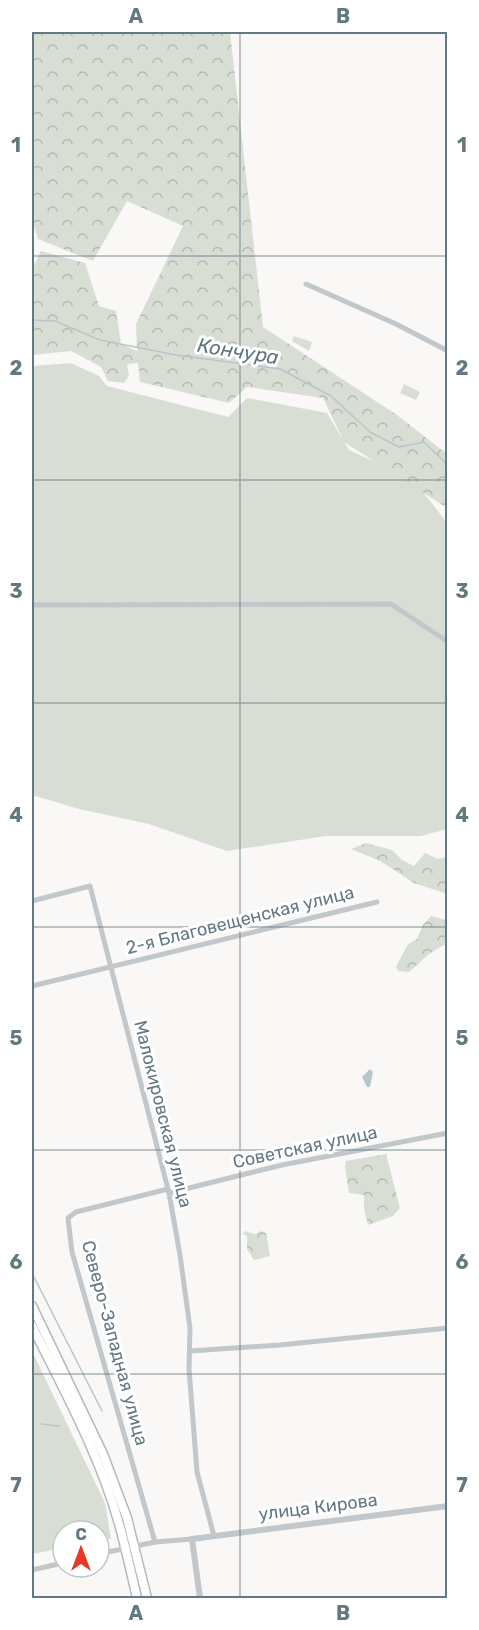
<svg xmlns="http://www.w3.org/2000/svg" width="479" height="1630" font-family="Rubik,sans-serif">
<defs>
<pattern id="forest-crowns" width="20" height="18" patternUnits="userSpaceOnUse" patternTransform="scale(1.5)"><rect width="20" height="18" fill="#d9ded5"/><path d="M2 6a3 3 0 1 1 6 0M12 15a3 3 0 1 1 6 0" fill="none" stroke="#b4b9b2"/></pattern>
</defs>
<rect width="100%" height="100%" fill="#f9f8f6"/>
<g fill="#d9ded5">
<path d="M294,336L312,342L309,351L292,341Z"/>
<path d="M71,363L99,376L107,386L228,417L247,398L327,413L349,450L413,479L447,523V829L421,836H326L227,851L149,824L79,809L32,795V366Z"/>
<path d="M404,384L420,392L416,400L400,393Z"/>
<path d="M32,1351L105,1503L111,1539L99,1541V1531H63V1548L32,1554Z"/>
</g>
<g fill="url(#forest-crowns)">
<path d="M32,32H230L263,327L397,415L447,454V501L444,506L344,442L323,398L247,387L229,403L140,382L138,363L127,364L129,376L124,383L108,381L101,367L71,351L32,355V270L41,251L85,263L99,306L116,311L121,344L137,351L136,324L183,226L127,201L93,261L38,239L32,220Z"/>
<path d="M366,843L392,850L402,860L414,866L425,853L438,859L447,857V894L414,883L380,861L351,849Z"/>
<path d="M431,916L446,920L447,919V943L429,954L409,972L398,971L396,967L408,944L417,939L423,925Z"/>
<path d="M386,1154L400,1208L393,1216L368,1225L364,1209V1195L349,1193L345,1167L346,1161Z"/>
<path d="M245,1231L255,1234L261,1231L266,1233L270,1256L254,1260L247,1249V1236L243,1234Z"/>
</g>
<path fill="#b7c7c9" d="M370,1069L373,1072L370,1087H367L362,1077Z"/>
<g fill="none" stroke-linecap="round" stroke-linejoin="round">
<g stroke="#b7c7c9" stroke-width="1.5">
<path d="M32,320L55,321L100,340L176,355L280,369L331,396L370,432L399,447L424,442L448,465"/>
<path d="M32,1273L102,1411"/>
<path d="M41,1424L59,1426"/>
</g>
<defs>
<g id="primary">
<path d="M32,1306L103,1454L127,1518L147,1598"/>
<path d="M32,1326C65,1392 102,1459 121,1531C127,1554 132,1576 137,1598"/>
</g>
</defs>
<use href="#primary" stroke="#b3babc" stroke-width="11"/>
<g stroke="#c1c7ca" stroke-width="5">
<path d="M306,284L396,324L448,351"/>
<path d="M32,605L391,604L448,642"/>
<path d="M32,901L90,886L169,1193L180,1255L190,1328L189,1369L197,1472L214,1536"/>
<path d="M32,986L377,902"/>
<path d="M169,1193L282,1165L448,1133"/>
<path d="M190,1351L280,1345L448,1328"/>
<path d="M155,1542L72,1252L68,1218L76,1212L168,1189"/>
<path d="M99,1554L155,1542L192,1539"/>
<path d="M32,1570L63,1563"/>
</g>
<path stroke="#c1c7ca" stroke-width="6" d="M200,1598L192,1539L448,1506"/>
<use href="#primary" stroke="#fff" stroke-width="8"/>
</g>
<path fill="none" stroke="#637982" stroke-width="1.5" stroke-opacity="0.55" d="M240,32V1598M32,256H448M32,480H448M32,703H448M32,927H448M32,1150H448M32,1374H448"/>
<g text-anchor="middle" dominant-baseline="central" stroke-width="6" stroke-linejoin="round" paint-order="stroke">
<g font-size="18" fill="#637982" stroke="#fff">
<text transform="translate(240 920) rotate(-14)">2-я Благовещенская улица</text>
<text transform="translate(163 1114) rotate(76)">Малокировская улица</text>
<text transform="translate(305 1147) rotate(-12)">Советская улица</text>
<text transform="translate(115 1343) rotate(75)">Северо-Западная улица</text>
<text transform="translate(318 1507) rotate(-7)">улица Кирова</text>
</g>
<g font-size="20" font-style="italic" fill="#5e787c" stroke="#fff">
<text transform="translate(238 351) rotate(9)">Кончура</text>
</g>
</g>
<rect width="479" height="1630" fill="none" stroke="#ffffff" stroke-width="66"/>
<g transform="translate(81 1549)"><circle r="28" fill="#ffffff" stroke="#c1c9cd" stroke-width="1.5"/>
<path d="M0-4.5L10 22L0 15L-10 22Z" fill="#e63928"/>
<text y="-9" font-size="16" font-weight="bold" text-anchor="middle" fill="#637982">С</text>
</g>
<rect x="33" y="33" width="413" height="1564" fill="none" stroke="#637982" stroke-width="2"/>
<g font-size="20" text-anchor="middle" font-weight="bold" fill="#637982">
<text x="136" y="23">A</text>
<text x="343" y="23">B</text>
<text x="16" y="152">1</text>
<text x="462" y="152">1</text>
<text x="16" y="375">2</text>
<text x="462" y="375">2</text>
<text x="16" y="598">3</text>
<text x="462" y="598">3</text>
<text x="16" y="822">4</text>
<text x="462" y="822">4</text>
<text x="16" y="1045">5</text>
<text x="462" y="1045">5</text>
<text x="16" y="1269">6</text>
<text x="462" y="1269">6</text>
<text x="16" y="1492">7</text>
<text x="462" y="1492">7</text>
<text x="136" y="1620">A</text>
<text x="343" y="1620">B</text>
</g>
</svg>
